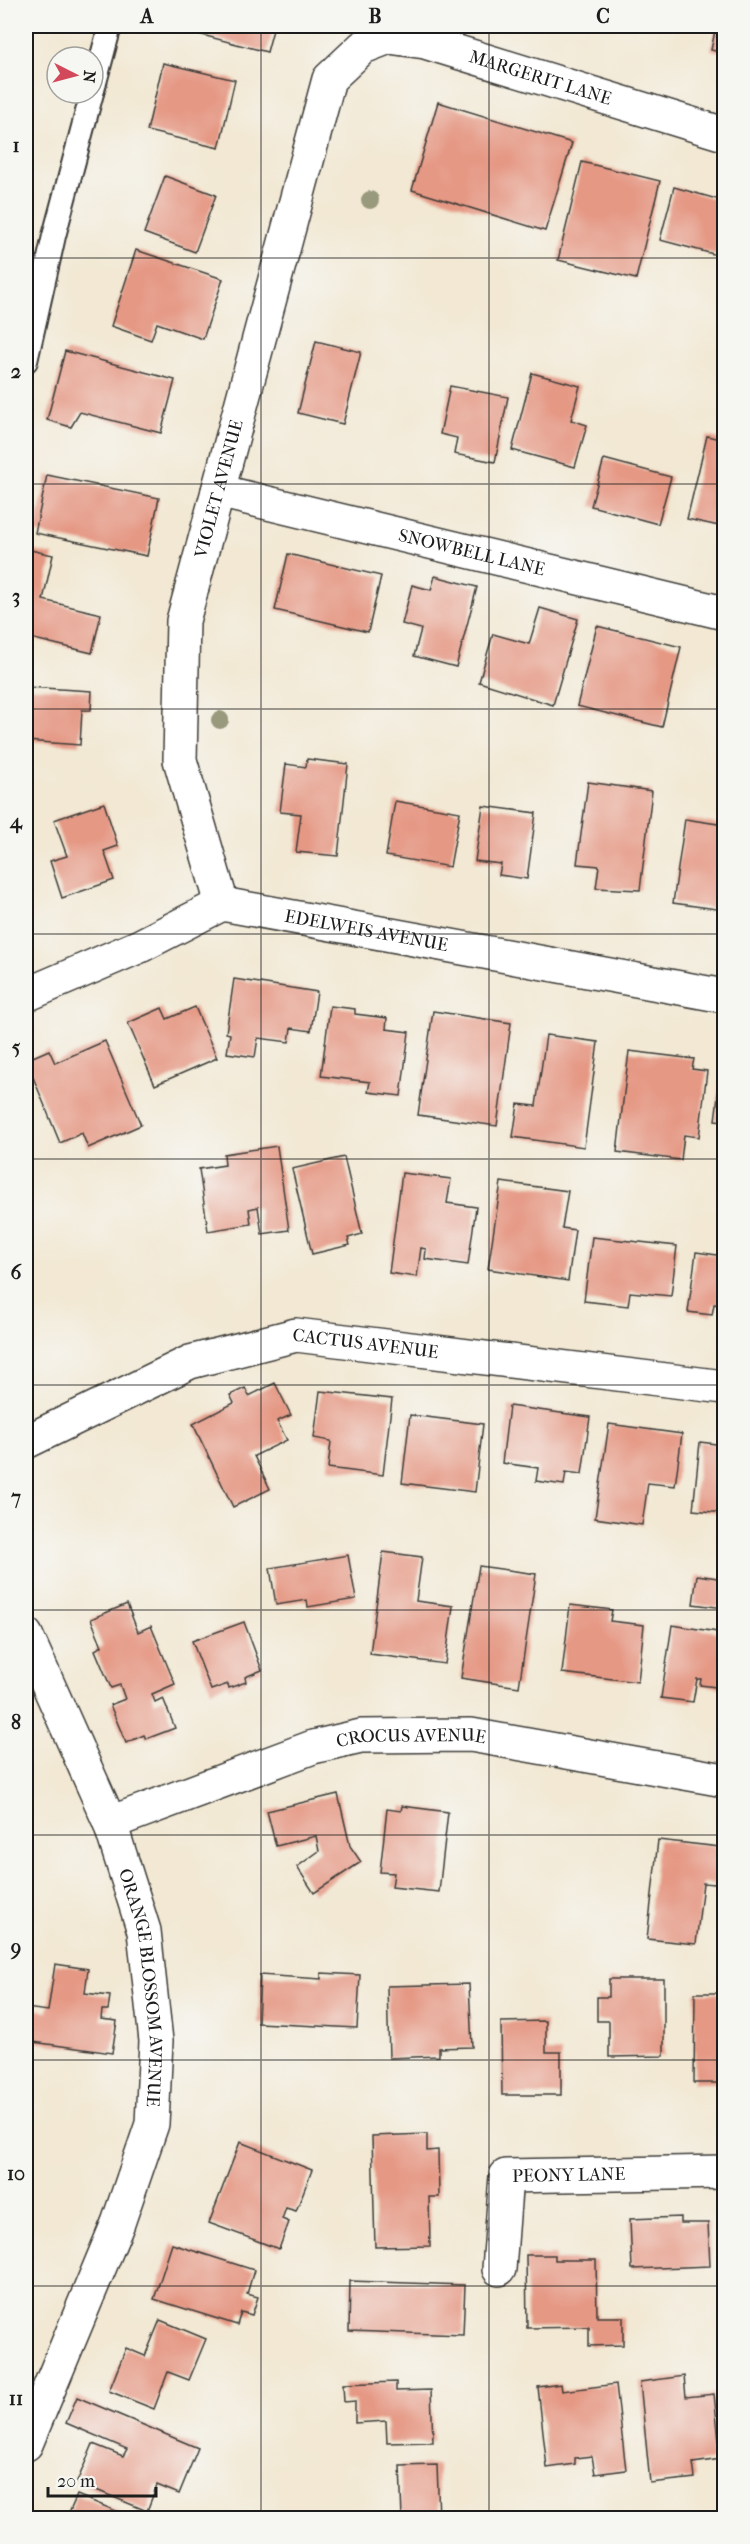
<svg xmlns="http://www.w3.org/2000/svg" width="750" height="2544" font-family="'IM FELL French Canon',serif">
<rect width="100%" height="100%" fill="#f6f6f2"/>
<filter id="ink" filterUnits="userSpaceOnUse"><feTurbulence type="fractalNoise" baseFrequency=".0167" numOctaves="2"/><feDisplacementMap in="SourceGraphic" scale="12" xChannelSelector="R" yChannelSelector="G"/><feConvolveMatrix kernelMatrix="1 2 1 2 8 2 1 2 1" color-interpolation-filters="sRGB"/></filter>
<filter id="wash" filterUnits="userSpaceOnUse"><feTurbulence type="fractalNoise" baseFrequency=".008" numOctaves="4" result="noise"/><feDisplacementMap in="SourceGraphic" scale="24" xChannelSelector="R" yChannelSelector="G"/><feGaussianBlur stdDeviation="1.35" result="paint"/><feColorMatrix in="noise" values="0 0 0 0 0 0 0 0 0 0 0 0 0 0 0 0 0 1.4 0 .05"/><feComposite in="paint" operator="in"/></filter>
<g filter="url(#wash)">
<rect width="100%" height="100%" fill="#f2e8d3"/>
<g id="blocks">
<g fill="#e59884">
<path d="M168,26H274L267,52Z"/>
<path d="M716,26H724V53L711,50Z"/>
<path d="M163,63L235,80L219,148L147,131Z"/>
<path d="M438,102L572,143L545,231L412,190Z"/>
<path d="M582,162L660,181L636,279L558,260Z"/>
<path d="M165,176L216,195L195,252L144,233Z"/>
<path d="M674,187L724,201V244L721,256L660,240Z"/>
<path d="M136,250L223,279L203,339L157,323L151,340L111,326Z"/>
<path d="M316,341L361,352L343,424L298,413Z"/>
<path d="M65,351L175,380L161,433L80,412L71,427L47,420Z"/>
<path d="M532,373L580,386L571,420L587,425L575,467L512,450Z"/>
<path d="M450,386L508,397L495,462L454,454L457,438L440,434Z"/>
<path d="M707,436L724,440V524L719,523V526L687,519Z"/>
<path d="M604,459L671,477L658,524L591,506Z"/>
<path d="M47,475L159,498L147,556L35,533Z"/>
<path d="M26,549L53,555L43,600L101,614L92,653L26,637Z"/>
<path d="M288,554L381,576L368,632L275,610Z"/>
<path d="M435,576L477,587L456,667L414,656L421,629L402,624L412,585L431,590Z"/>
<path d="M540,608L578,619L553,705L479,682L493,634L529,644Z"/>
<path d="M597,626L681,647L662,727L577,706Z"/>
<path d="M26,687L92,691L91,710H82L80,745L26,741Z"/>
<path d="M307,759L348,764L338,856L296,852L301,814L280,812L286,764L306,767Z"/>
<path d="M588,782L652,791L640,890L596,888L599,866L577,864Z"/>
<path d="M395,801L460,812L450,867L386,856Z"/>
<path d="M104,803L118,846L104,851L114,880L62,898L50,861L67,856L54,820Z"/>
<path d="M483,806L536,813L527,879L499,875L501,864L475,861Z"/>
<path d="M685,819L724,825V910L673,903Z"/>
<path d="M234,979L317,992L311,1031L291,1028L289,1042L258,1038L255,1057L227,1053L230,1034L226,1033Z"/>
<path d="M330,1006L355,1009V1014L387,1018L386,1029L409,1032L401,1096L368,1092L370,1082L321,1076Z"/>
<path d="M195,1007L217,1058L155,1085L128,1023L162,1008L167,1019Z"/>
<path d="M433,1011L511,1023L497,1126L418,1115Z"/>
<path d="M546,1035L598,1042L584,1147L513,1137L518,1104L536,1106Z"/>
<path d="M105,1041L141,1125L88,1148L82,1133L60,1143L26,1060L49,1050L55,1063Z"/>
<path d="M629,1051L694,1059L692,1069L707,1071L699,1137L684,1135L681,1160L617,1152Z"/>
<path d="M722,1066H724V1121L715,1120Z"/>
<path d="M277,1146L289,1230L262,1234L258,1207L249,1209L251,1224L208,1231L199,1169L225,1165L224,1154Z"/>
<path d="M344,1157L362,1234L348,1238L350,1245L312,1254L292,1169Z"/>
<path d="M402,1173L451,1179L447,1203L476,1207L468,1265L425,1259L426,1249L421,1248L417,1277L389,1273Z"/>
<path d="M501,1182L568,1191L562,1228L575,1230L568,1281L488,1269Z"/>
<path d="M592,1237L677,1246L671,1296L630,1292L628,1306L584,1301Z"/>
<path d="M696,1252L724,1256V1305L714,1304L712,1315L688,1312Z"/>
<path d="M275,1383L291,1415L277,1421L287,1440L254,1456L270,1489L233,1507L193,1424L234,1403L230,1395L245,1388L249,1396Z"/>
<path d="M320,1391L392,1399L383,1475L328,1468L331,1441L314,1438Z"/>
<path d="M509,1406L590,1417L582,1474L566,1472L564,1485L536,1481L538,1468L502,1463Z"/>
<path d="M410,1415L483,1424L475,1492L402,1483Z"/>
<path d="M609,1424L682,1434L675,1486L648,1483L642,1525L595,1518Z"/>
<path d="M700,1442L724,1445V1513L693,1510Z"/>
<path d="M383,1552L422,1557L416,1601L453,1606L445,1664L370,1654Z"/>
<path d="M348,1555L356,1599L308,1607L307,1600L276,1605L270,1568Z"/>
<path d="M479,1566L536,1574L519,1687L461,1678Z"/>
<path d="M697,1575L724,1579V1608L693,1604Z"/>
<path d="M127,1604L138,1632L151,1626L175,1684L152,1694L155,1702L163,1698L175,1728L146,1739L144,1735L126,1743L110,1705L125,1699L120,1685L111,1688L95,1650L102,1646L91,1619Z"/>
<path d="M570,1605L612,1610L610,1621L644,1625L638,1682L562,1673Z"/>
<path d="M244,1622L262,1670L245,1677L246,1682L229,1688L228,1684L211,1690L192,1641Z"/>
<path d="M672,1625L724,1633V1688L700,1685L701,1679H697L693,1702L661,1698Z"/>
<path d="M338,1794L350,1846L361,1862L314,1893L297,1867L319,1851L316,1836L276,1846L267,1811Z"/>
<path d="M402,1806L448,1812L439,1892L392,1887L394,1873L380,1872L387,1809L401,1811Z"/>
<path d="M658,1840L720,1847L715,1884L703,1883L696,1944L647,1939Z"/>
<path d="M55,1964L88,1969L85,1993L110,1996L108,2010H102L101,2019L117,2021L112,2053L26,2041V2008L48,2011Z"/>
<path d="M321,1973L360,1975L357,2028L258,2023L260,1975L321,1979Z"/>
<path d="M609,1979H664V2056L609,2057V2021H597V1997H609Z"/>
<path d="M469,1984L472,2047L439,2048V2056L389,2058L387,1986Z"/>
<path d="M695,1993H724V2083H694Z"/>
<path d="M546,2021V2052H561V2095H502L501,2022Z"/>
<path d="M427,2134V2151L438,2150L439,2197H429L430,2246L375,2247L372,2136Z"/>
<path d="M240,2142L312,2170L296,2211L286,2208L282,2219L289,2222L279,2249L209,2223Z"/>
<path d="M681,2217V2223H708L710,2266L632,2269L630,2219Z"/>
<path d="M172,2244L254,2270L247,2294L258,2297L252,2315L241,2312L237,2325L154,2299Z"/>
<path d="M526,2255H555V2260H596L597,2317H623V2345L589,2346V2327L527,2328Z"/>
<path d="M350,2281L465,2285L463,2335L349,2331Z"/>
<path d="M160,2320L206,2339L189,2380L168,2372L154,2409L109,2391L126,2348L145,2356Z"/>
<path d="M684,2376L686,2397L714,2394L721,2459L693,2463L695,2478L650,2483L640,2382Z"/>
<path d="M396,2382V2391L431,2390L433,2442L387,2443L386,2421L355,2423V2401L344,2402L343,2384Z"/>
<path d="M561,2384L562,2391L616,2384L626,2470L595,2474L592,2456L575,2458V2464L547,2468L538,2387Z"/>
<path d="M77,2397L198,2448L179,2494L157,2485L147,2511L77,2482L93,2444L123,2456L127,2449L66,2423Z"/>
<path d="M437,2465L439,2518H402L400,2466Z"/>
<path d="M77,2495L126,2515L124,2518H67Z"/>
</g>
</g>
</g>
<g filter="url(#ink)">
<use href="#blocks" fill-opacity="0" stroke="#3c3b37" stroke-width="1.5"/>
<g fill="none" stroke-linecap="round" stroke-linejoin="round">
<defs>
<g id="lane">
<path d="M93,90L110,26"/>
<path d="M26,361L54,236L92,93"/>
</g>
<g id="street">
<path id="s1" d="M218,491L724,613"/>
<path id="s2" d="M222,904L180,760L183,621L329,79L363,47L389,37L425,42L724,134"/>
<path id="s3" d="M26,995L140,946L222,904L724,996"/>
<path id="s4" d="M26,1442L190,1362L296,1335L724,1387"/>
<path id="s5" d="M26,1635L110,1823L144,1931L156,2041L152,2124L118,2223L26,2444"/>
<path id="s6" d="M110,1823L313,1747L361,1736L471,1735L724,1780"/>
<path id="s7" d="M499,2269L506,2176L724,2172"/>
</g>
</defs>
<use href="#lane" stroke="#3c3b37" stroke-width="26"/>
<use href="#street" stroke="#3c3b37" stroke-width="36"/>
<use href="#lane" stroke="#fff" stroke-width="22"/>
<use href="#street" stroke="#fff" stroke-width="33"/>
</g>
<g fill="#99997d">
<circle cx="370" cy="200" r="9"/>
<circle cx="220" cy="720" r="9"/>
</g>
</g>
<path fill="none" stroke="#1c1c1c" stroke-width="1.5" stroke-opacity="0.55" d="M261,26V2518M489,26V2518M26,258H724M26,484H724M26,709H724M26,934H724M26,1159H724M26,1385H724M26,1610H724M26,1835H724M26,2060H724M26,2286H724"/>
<g text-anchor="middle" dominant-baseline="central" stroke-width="4.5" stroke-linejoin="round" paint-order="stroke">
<g font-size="18" fill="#1c1c1c" stroke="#f6f6f2">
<text stroke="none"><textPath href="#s2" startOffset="1082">MARGERIT LANE</textPath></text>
<text stroke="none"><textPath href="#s2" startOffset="426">VIOLET AVENUE</textPath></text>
<text stroke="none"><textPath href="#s1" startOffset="261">SNOWBELL LANE</textPath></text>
<text stroke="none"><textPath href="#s3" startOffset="363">EDELWEIS AVENUE</textPath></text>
<text stroke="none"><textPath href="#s4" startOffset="362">CACTUS AVENUE</textPath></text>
<text stroke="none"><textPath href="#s6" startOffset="316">CROCUS AVENUE</textPath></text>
<text stroke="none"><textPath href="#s5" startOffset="375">ORANGE BLOSSOM AVENUE</textPath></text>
<text stroke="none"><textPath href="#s7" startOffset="156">PEONY LANE</textPath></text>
</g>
</g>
<rect width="750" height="2544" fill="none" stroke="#f6f6f2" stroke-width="66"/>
<g transform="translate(75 75) rotate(96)"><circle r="28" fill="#f6f6f2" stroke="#9f9f9c" stroke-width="1.5"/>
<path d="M0-4.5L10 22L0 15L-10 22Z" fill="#d1495b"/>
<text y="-9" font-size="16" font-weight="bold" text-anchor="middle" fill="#1c1c1c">N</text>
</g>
<path d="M48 2487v9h108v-9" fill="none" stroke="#1c1c1c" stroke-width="3"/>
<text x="57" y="2487" font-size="18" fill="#1c1c1c" stroke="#f6f6f2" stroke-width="4.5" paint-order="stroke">20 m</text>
<rect x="33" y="33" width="684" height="2478" fill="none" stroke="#1c1c1c" stroke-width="2"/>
<g font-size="20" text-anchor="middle" font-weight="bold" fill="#1c1c1c">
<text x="147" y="23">A</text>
<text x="375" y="23">B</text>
<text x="603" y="23">C</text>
<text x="16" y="152">1</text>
<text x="16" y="378">2</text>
<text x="16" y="603">3</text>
<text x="16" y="828">4</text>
<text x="16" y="1054">5</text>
<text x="16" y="1279">6</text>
<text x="16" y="1504">7</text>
<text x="16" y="1729">8</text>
<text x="16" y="1955">9</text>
<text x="16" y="2180">10</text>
<text x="16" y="2405">11</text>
</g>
</svg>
